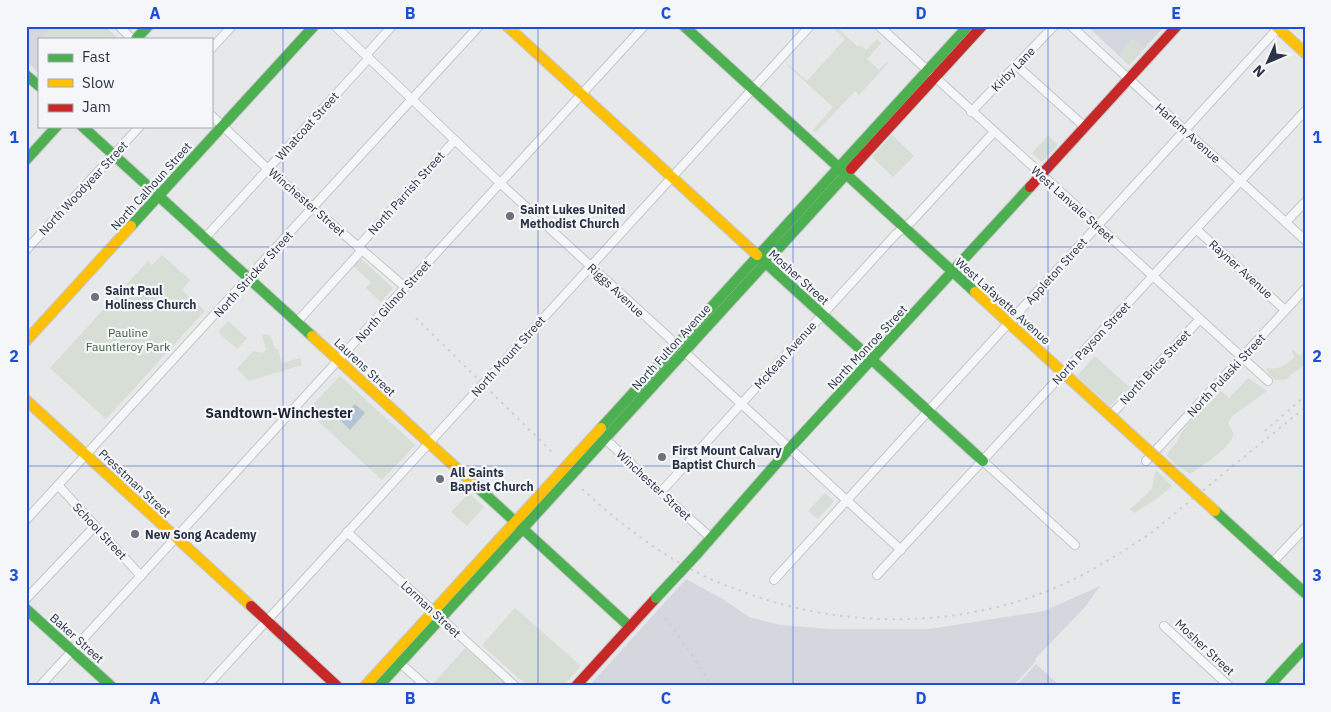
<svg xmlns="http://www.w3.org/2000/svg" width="1331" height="712" font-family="'IBM Plex Sans',sans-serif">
<rect width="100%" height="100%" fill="#e6e8ea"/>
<g fill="#d4d7dd">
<path d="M26,26H105L118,39H39V73L26,61Z"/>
<path d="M1087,26H1163L1164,27L1129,65Z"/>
<path d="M686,579L724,600L749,617L780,625L829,629H930L1044,611L1100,586L1085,607L1035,659L1036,661L1013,686H589Z"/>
<path d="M1036,664L1060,686H1016Z"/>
</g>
<g fill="#d6ded6">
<path d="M51,26H103L116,39H40Z"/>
<path d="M831,26H835L858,47L860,45L866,50L877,39L881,43L867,59L879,70L887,62L888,63L859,95L855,91L816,132L813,130L833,107L787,65L788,64L807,81L845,39Z"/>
<path d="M1133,38L1144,48L1129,64L1119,54Z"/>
<path d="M892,135L914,156L893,177L872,157Z"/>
<path d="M1048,136L1058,145L1042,162L1032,153Z"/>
<path d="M162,255L190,280L182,290L205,311L106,419L50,368L148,261L152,265Z"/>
<path d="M360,258L393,288L381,302L366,288L371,282L353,266Z"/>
<path d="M228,321L247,338L237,349L218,332Z"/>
<path d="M265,334L271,336L275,349H278L282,363L300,358L302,365L249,381L237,369L253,351L262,353L266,350L262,335Z"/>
<path d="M1293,350L1300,356L1305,351V365L1290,375L1287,379C1275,382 1271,378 1266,368C1279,370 1286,366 1294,357L1292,352Z"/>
<path d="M1095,356L1129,387L1110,406L1077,376Z"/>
<path d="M340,376L415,445L382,480L307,411Z"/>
<path d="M1248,378L1267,391L1232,416L1228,424C1230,427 1233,431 1233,434C1234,446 1200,467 1190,474L1176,465L1167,456L1169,451L1177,442L1180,435L1187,425L1221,391L1229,398Z"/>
<path d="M1156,470L1172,486L1155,500L1134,513L1130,509L1152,489L1154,475Z"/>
<path d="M469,493L484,507L467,526L451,512Z"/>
<path d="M825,493L834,501L818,519L808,511Z"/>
<path d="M515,608L581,666L563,686H528L482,645Z"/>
<path d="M465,648L508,686H435L433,684Z"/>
</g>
<path fill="#b4c4d5" d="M355,404L365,413L350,430L340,420Z"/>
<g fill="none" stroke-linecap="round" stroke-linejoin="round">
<defs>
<g id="street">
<path d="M119,26L132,39"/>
<path d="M335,26L500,183L901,550"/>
<path d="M879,26L1268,381"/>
<path d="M1071,26L1305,240"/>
<path d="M211,49L232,26"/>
<path d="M366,55L392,26"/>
<path d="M1016,65L1085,127"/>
<path d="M971,112L1054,26"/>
<path d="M211,115L268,169L405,287"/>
<path d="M1286,222L1305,202"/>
<path d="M1196,229L1285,310"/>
<path d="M205,238L369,58"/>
<path d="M358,247L455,140"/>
<path d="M26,250L140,126"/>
<path d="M297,322L362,250"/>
<path d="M496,370L810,26"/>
<path d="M1113,418L1110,416L1200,319"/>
<path d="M603,437L631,463L636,470L711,538"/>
<path d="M983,461L1075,545"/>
<path d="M1146,461L1305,289"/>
<path d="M58,485L141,576"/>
<path d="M660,493L896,234L911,222L994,132"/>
<path d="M26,520L479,26"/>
<path d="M347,532L515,686"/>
<path d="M1272,563L1305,528"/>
<path d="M877,575L1305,111"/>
<path d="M774,580L1278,28"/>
<path d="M26,599L95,526"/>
<path d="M1164,626L1229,686"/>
<path d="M400,663L426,686"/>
<path d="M40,686L644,26"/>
<path d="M207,686L462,407"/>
</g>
<g id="fast">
<path d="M684,26L975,292"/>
<path d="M136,39L148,26"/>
<path d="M26,75L39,86"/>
<path d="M82,126L312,336"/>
<path d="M26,160L57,126"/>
<path d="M131,226L314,26"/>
<path d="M757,255L983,461"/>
<path d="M601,428L968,26"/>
<path d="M474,484L630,627"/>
<path d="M1215,511L1305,593"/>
<path d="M697,554L790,448L1030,187"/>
<path d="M26,609L111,686"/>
<path d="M379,686L851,169"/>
<path d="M1269,686L1305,647"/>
</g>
<g id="slow">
<path d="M507,26L757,255"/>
<path d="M1276,26L1305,53"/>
<path d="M975,292L1081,389"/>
<path d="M312,336L474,484"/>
<path d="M26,341L131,226"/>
<path d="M26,400L251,606"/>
<path d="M365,686L601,428"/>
</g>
<g id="jam">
<path d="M851,169L982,26"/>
<path d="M1030,187L1177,26"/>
<path d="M251,606L337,686"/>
<path d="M576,686L656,598"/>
</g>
</defs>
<use href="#street" stroke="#c4c6c8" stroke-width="10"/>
<use href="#fast" stroke="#c4c6c8" stroke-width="12"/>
<use href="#slow" stroke="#c4c6c8" stroke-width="12"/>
<use href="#jam" stroke="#c4c6c8" stroke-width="12"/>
<use href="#street" stroke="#f5f6f7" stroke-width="8"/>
<use href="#fast" stroke="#4caf50" stroke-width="10"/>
<use href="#slow" stroke="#ffc107" stroke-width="10"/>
<use href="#jam" stroke="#c62828" stroke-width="10"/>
<g stroke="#cecfd2" stroke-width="2" stroke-dasharray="2.5 5" stroke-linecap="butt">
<path d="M416,318L554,454"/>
<path d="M1265,431L1305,396"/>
<path d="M582,489C619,523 658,553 702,575C715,582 728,586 741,591C854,634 989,629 1095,568C1114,557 1133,545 1151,533C1166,521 1181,508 1196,496C1232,467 1268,437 1305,408"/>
<path d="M665,618L692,655L712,686"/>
</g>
<defs>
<path id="street-bridge" d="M462,407L496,370"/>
<path id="fast-bridge" d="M656,598L697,554"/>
<path id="slow-bridge" d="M1081,389L1215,511"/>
</defs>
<use href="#street-bridge" stroke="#c4c6c8" stroke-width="10" stroke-linecap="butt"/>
<use href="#fast-bridge" stroke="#c4c6c8" stroke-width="12" stroke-linecap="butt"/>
<use href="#slow-bridge" stroke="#c4c6c8" stroke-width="12" stroke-linecap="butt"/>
<use href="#street-bridge" stroke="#f5f6f7" stroke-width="8"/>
<use href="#fast-bridge" stroke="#4caf50" stroke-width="10"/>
<use href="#slow-bridge" stroke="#ffc107" stroke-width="10"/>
</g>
<path fill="none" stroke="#1d4ed8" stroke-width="1" stroke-opacity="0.55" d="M283,26V686M538,26V686M793,26V686M1048,26V686M26,247H1305M26,466H1305"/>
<g fill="#6c737f" stroke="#f4f6f9" stroke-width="2">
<circle cx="510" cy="216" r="5"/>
<circle cx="95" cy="297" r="5"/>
<circle cx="662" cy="457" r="5"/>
<circle cx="440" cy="479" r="5"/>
<circle cx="135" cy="534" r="5"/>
</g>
<g text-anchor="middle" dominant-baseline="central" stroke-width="4.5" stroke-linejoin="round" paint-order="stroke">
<g font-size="12" fill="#2b3445" stroke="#f4f6f9">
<text transform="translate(1013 69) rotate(-46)">Kirby Lane</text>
<text transform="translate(307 126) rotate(-48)">Whatcoat Street</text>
<text transform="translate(1188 133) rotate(42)">Harlem Avenue</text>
<text transform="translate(151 186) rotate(-48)">North Calhoun Street</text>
<text transform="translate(83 188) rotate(-47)">North Woodyear Street</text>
<text transform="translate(406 193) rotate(-48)">North Parrish Street</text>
<text transform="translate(307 202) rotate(41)">Winchester Street</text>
<text transform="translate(1073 204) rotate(42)">West Lanvale Street</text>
<text transform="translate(1241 269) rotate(42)">Rayner Avenue</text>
<text transform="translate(1056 271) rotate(-48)">Appleton Street</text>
<text transform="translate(253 274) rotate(-48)">North Stricker Street</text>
<text transform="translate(799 277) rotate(42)">Mosher Street</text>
<text transform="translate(616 290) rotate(43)">Riggs Avenue</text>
<text transform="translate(393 301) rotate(-48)">North Gilmor Street</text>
<text transform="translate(1003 301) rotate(42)">West Lafayette Avenue</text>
<text transform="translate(1091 343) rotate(-47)">North Payson Street</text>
<text transform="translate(671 347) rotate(-48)">North Fulton Avenue</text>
<text transform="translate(867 347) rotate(-47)">North Monroe Street</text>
<text transform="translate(785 355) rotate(-48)">McKean Avenue</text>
<text transform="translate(508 356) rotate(-48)">North Mount Street</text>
<text transform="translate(365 367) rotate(43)">Laurens Street</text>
<text transform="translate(1155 367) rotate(-47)">North Brice Street</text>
<text transform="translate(1226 375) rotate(-47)">North Pulaski Street</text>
<text transform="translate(135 483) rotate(43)">Presstman Street</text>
<text transform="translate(654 485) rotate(43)">Winchester Street</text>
<text transform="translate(100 531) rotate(47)">School Street</text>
<text transform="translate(431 609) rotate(43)">Lorman Street</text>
<text transform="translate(77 638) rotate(42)">Baker Street</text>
<text transform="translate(1205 647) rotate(43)">Mosher Street</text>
</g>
<g font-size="12" font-weight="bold" fill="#2b3445" stroke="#f4f6f9" text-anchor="start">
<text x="520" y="209">Saint Lukes United<tspan x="520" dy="14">Methodist Church</tspan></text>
<text x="105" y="290">Saint Paul<tspan x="105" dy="14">Holiness Church</tspan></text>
<text x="672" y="450">First Mount Calvary<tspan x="672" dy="14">Baptist Church</tspan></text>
<text x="450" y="472">All Saints<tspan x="450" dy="14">Baptist Church</tspan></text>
<text x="145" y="534">New Song Academy</text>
</g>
<g font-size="12" fill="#3f6138" stroke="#f4f6f9">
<text x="128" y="332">Pauline<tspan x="128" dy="14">Fauntleroy Park</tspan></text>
</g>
<g font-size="14" font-weight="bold" fill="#1d2536" stroke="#f4f6f9">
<text x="279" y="413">Sandtown-Winchester</text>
</g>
</g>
<rect width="1331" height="712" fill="none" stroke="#f4f6f9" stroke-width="55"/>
<rect x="38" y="38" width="175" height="90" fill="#f4f6f9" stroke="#a4a8b1"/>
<rect x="48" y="54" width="25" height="8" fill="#4caf50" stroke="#a4a8b1"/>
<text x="82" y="62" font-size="15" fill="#2b3445">Fast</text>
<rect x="48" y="79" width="25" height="8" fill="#ffc107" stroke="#a4a8b1"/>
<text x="82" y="88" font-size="15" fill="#2b3445">Slow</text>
<rect x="48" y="104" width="25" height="8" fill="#c62828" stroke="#a4a8b1"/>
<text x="82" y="112" font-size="15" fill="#2b3445">Jam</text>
<g transform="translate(1268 62) rotate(225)" stroke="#f4f6f9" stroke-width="4" paint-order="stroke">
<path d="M0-4L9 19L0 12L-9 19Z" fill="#2b3445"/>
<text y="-8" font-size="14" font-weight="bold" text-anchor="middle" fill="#2b3445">N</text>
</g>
<rect x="28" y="28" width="1276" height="656" fill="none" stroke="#1d4ed8" stroke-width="2"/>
<g font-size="16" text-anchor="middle" font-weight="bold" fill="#1d4ed8">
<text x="155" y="19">A</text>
<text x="410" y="19">B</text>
<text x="666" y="19">C</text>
<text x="921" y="19">D</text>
<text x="1176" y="19">E</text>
<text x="14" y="143">1</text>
<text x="1317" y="143">1</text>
<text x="14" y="362">2</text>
<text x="1317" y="362">2</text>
<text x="14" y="581">3</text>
<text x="1317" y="581">3</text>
<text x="155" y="704">A</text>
<text x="410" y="704">B</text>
<text x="666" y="704">C</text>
<text x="921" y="704">D</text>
<text x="1176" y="704">E</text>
</g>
</svg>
